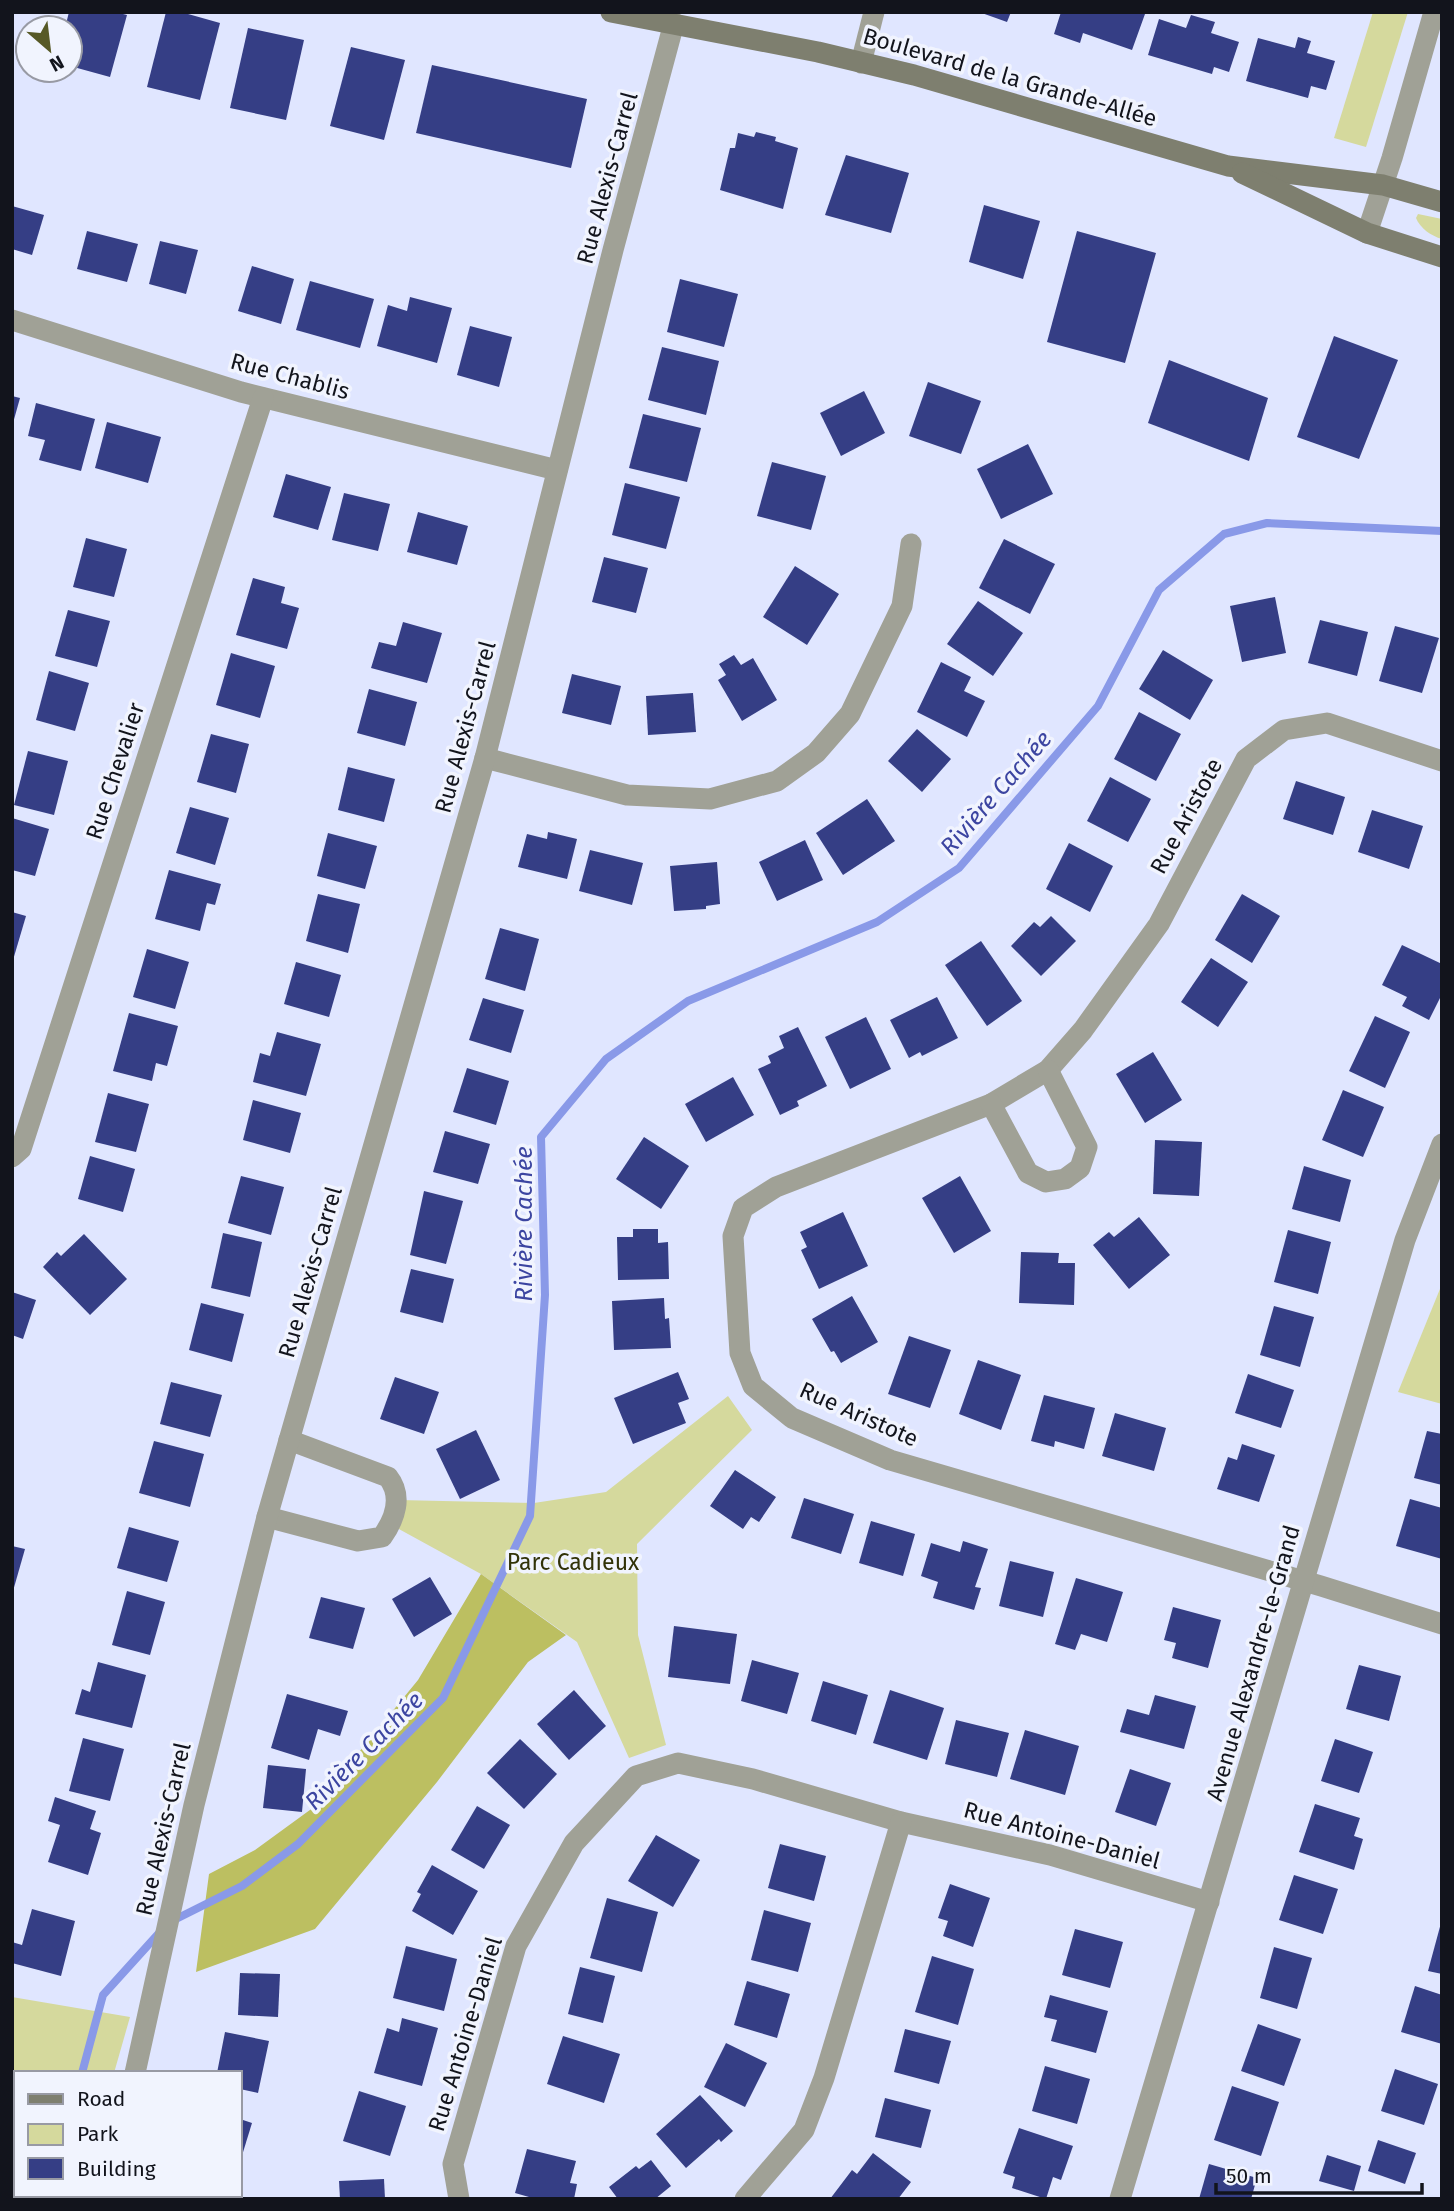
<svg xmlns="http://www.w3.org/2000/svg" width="1454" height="2211" font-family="'Fira Sans',sans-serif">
<rect width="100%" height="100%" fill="#e0e6ff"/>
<g fill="#d5d99d">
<path d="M1373,12H1408L1366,147L1334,138Z"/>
<path d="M1418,214L1442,219V239C1431,236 1420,228 1416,218Z"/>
<path d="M1442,1284V1404L1398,1392Z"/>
<path d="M728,1396L752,1430L637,1544L638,1635L666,1745L629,1758L577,1642L481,1574L397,1528L398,1500L534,1503L606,1492Z"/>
<path d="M12,1997L130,2017L114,2073H16V2195H76L75,2199H12Z"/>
</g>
<path fill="#bcbf61" d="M481,1574L566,1635L528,1662L437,1782L315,1929L196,1972L209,1874L255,1850L314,1807L418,1680Z"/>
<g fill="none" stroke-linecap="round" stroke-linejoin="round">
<g stroke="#8999e8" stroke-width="8">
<path d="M172,1921L242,1886L298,1844L443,1698L530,1516L545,1295L541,1137L606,1059L688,1001L877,922L959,868L1098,706L1159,590L1224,534L1267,523L1442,531"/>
<path d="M82,2073L103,1995L160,1932"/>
<path d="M37,2199L38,2195"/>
</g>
</g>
<g fill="#353e85">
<path d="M69,12H115L127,15L110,77L70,66V28H65Z"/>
<path d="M166,12H181L220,23L200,100L147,87Z"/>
<path d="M979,12H1011L1007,22Z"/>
<path d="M1061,12H1139L1145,14L1132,50L1083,33L1080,43L1054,34Z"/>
<path d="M1191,15L1215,22L1211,33L1239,42L1229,72L1214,67L1212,74L1148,55L1159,19L1186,28Z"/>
<path d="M248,28L304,40L286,120L230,108Z"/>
<path d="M1298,37L1311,41L1307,53L1335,61L1326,90L1311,86L1308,98L1246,81L1258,38L1295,48Z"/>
<path d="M351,47L405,60L384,140L330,126Z"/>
<path d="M432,65L587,99L571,168L416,133Z"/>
<path d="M756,132L776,137L775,141L798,148L783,209L720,190L730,148H735L738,133L754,137Z"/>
<path d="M846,155L909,173L891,233L825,215Z"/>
<path d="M984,205L1040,221L1023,279L969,262Z"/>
<path d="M12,206L44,215L32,255L12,249Z"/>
<path d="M87,231L138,244L127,282L77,269Z"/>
<path d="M1077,231L1156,253L1125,363L1047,342Z"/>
<path d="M160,241L198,250L186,294L149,284Z"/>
<path d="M252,266L294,279L281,324L238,311Z"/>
<path d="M680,279L738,294L724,347L667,332Z"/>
<path d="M310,281L374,299L360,348L296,330Z"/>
<path d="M410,297L452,308L437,363L377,346L388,305L407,311Z"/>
<path d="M470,326L512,337L499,387L457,375Z"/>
<path d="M1334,336L1398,360L1359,459L1297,437Z"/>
<path d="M662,347L719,361L706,415L648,400Z"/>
<path d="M1169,360L1268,398L1249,461L1148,423Z"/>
<path d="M928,382L981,401L961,454L909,436Z"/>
<path d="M864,391L885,433L841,456L820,413Z"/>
<path d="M12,396L20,398L13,423H12Z"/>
<path d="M36,403L95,419L81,471L39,460L45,440L28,436Z"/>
<path d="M643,414L701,428L687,482L629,468Z"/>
<path d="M107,422L161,437L148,483L95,468Z"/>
<path d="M1028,444L1053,494L1001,519L977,469Z"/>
<path d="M772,462L826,476L811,530L757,516Z"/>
<path d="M286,474L331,487L318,530L273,517Z"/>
<path d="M625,483L680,497L666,549L612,535Z"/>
<path d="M344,493L390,504L378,551L332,540Z"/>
<path d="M418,512L468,526L457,565L407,552Z"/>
<path d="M86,538L127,549L114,597L73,587Z"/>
<path d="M1004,539L1055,564L1030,614L979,588Z"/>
<path d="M604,557L648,568L636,613L592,602Z"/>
<path d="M795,566L839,594L807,645L763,617Z"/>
<path d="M253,578L285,587L281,603L299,608L287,649L236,635Z"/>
<path d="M1275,597L1286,653L1242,662L1230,606Z"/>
<path d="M978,601L1023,633L993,676L947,644Z"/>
<path d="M68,610L110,621L97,667L55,656Z"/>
<path d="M1320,620L1368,632L1357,676L1308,663Z"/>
<path d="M403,622L442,633L427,683L371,668L379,642L396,646Z"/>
<path d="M1395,626L1439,638L1422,693L1379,681Z"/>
<path d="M1163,650L1213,680L1190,720L1139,689Z"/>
<path d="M231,653L275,666L260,718L216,705Z"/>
<path d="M734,655L741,665L753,658L777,700L742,721L718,680L726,675L719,664Z"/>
<path d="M941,662L971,677L964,691L985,701L967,737L917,712Z"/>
<path d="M49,671L89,683L75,731L36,720Z"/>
<path d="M572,674L621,686L611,725L562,713Z"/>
<path d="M369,689L417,702L405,746L357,733Z"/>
<path d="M693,693L696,732L648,735L646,696Z"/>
<path d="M1139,712L1181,734L1156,781L1114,759Z"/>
<path d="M917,729L951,759L922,792L888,761Z"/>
<path d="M211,734L249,744L236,793L197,782Z"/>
<path d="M28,751L68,761L54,815L14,805Z"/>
<path d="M348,767L395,779L384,822L338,810Z"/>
<path d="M1110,777L1151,799L1128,842L1087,821Z"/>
<path d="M1296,781L1345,797L1333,835L1283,819Z"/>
<path d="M867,799L895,841L843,875L816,833Z"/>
<path d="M190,807L229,818L215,865L176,853Z"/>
<path d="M1372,810L1423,826L1409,869L1358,852Z"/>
<path d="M12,818L49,829L35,876L12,870Z"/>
<path d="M548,832L577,839L567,879L518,867L527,834L547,839Z"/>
<path d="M328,833L377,846L365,889L317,876Z"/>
<path d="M805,840L823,880L777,901L759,862Z"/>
<path d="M1069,843L1113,866L1090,912L1046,889Z"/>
<path d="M590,850L643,863L632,905L579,891Z"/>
<path d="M717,862L720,904L706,906V909L674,911L670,866Z"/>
<path d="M169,870L221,884L215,905L207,903L200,931L155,919Z"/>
<path d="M318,894L360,904L348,953L306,941Z"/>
<path d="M1242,894L1280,916L1252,963L1215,940Z"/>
<path d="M12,912L26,916L13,960H12Z"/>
<path d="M1051,916L1076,941L1041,976L1011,946L1034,922L1040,927Z"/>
<path d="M500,928L539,939L525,991L485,979Z"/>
<path d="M981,941L1022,1001L987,1026L945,965Z"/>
<path d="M1402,945L1442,964V994L1429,1020L1402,1006L1407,997L1382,985Z"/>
<path d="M147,949L189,962L175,1009L133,997Z"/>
<path d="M1211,958L1248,982L1218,1027L1181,1002Z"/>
<path d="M296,962L341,975L329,1017L284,1004Z"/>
<path d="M937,997L958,1038L922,1056L920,1052L909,1058L890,1020Z"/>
<path d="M483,998L524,1010L511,1053L469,1040Z"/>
<path d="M129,1013L178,1026L167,1066L156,1063L152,1081L113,1071Z"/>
<path d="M1375,1016L1410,1032L1385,1088L1349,1071Z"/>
<path d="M866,1017L891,1069L850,1089L825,1037Z"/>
<path d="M798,1027L827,1086L797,1101L799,1106L780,1115L758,1069L771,1063L768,1056L784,1048L779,1036Z"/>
<path d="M277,1032L321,1044L306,1096L253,1082L260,1053L270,1056Z"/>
<path d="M1153,1052L1182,1100L1145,1123L1116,1074Z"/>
<path d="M467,1068L509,1081L496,1125L453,1112Z"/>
<path d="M733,1077L754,1115L706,1142L685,1104Z"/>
<path d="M1343,1090L1384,1107L1363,1157L1322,1140Z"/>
<path d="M108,1093L149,1104L136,1152L95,1142Z"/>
<path d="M253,1100L301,1113L290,1153L243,1140Z"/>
<path d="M445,1131L490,1144L478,1184L433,1172Z"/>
<path d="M644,1137L689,1166L661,1209L616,1179Z"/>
<path d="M1155,1140L1202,1142L1199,1196L1153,1194Z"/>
<path d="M90,1156L135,1169L123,1212L78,1199Z"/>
<path d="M1304,1166L1351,1180L1340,1222L1292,1209Z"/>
<path d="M241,1176L284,1187L271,1235L228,1223Z"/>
<path d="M960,1176L991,1231L954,1253L922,1198Z"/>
<path d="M424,1191L463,1201L446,1264L410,1255Z"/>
<path d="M843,1212L868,1266L819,1289L801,1250L807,1247L800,1232Z"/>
<path d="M1139,1217L1170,1255L1129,1289L1093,1245L1109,1232L1114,1237Z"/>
<path d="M633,1229H658V1243L668,1242L669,1279L618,1280L617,1237H633Z"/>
<path d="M1288,1230L1331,1242L1318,1294L1274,1282Z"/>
<path d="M223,1233L262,1242L250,1297L211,1288Z"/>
<path d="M84,1234L127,1279L90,1315L43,1267L57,1252L61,1256Z"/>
<path d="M1021,1252L1059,1253L1058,1263H1075L1074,1305L1019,1303Z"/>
<path d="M411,1269L454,1279L443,1323L400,1312Z"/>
<path d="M12,1292L36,1300L23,1339L12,1335Z"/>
<path d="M852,1296L878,1342L841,1363L834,1351L831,1352L812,1319Z"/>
<path d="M664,1298L665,1319L669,1318L671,1348L614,1350L612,1301Z"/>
<path d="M201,1303L244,1314L232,1362L189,1350Z"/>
<path d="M1274,1306L1314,1317L1300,1367L1260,1355Z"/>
<path d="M909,1336L951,1350L930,1408L888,1394Z"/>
<path d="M978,1360L1021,1375L1001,1430L959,1414Z"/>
<path d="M678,1372L689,1399L678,1403L686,1423L633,1444L614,1398Z"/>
<path d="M1248,1374L1294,1390L1281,1428L1235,1413Z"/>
<path d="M395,1377L439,1392L424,1434L380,1419Z"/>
<path d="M171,1382L222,1395L210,1437L160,1424Z"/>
<path d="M1044,1395L1095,1408L1084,1449L1055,1441L1054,1447L1031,1441Z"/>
<path d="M1115,1413L1166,1428L1154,1471L1102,1456Z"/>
<path d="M476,1430L500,1480L460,1499L436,1449Z"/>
<path d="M1427,1431L1442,1434V1485L1414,1478Z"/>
<path d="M154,1441L204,1454L190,1507L139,1493Z"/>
<path d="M1242,1444L1275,1455L1259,1502L1217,1489L1228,1457L1237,1460Z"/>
<path d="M735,1470L776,1497L759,1522L751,1517L743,1529L710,1506Z"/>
<path d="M804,1498L854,1514L841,1554L791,1538Z"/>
<path d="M1410,1499L1442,1508V1559L1396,1546Z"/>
<path d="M871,1521L915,1534L903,1576L859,1563Z"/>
<path d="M129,1527L179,1541L167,1582L117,1568Z"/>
<path d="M963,1541L988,1549L975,1587L981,1588L974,1610L933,1598L938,1582L921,1576L931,1543L960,1552Z"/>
<path d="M12,1546L25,1549L13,1591H12Z"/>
<path d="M1010,1561L1054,1572L1043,1617L999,1606Z"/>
<path d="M430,1577L452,1614L414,1637L392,1599Z"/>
<path d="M1076,1578L1123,1592L1107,1642L1081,1634L1075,1650L1055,1644Z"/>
<path d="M127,1591L165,1602L150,1655L112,1645Z"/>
<path d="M321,1597L365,1608L353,1649L309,1638Z"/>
<path d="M1173,1607L1221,1620L1208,1668L1172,1658L1176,1643L1164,1640Z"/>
<path d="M674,1626L737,1634L730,1684L668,1677Z"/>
<path d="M752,1660L799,1673L787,1714L741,1701Z"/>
<path d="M98,1662L146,1675L132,1728L75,1714L82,1689L90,1692Z"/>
<path d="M1359,1665L1401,1676L1389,1721L1346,1709Z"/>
<path d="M823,1681L868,1695L856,1735L811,1721Z"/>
<path d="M574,1690L606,1726L569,1760L537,1724Z"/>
<path d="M890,1690L944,1708L927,1760L873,1743Z"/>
<path d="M287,1694L348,1711L340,1736L318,1729L309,1760L271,1748Z"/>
<path d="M1155,1695L1196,1706L1184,1749L1120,1732L1127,1709L1149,1715Z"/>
<path d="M956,1720L1009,1733L997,1777L945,1764Z"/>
<path d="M1025,1730L1079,1746L1065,1795L1010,1779Z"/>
<path d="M83,1738L124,1749L110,1801L69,1791Z"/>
<path d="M520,1739L557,1774L524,1809L487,1773Z"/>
<path d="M1335,1739L1373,1752L1359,1793L1321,1781Z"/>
<path d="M268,1765L306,1769L302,1812L263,1808Z"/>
<path d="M1130,1769L1171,1783L1156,1826L1115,1812Z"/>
<path d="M55,1797L96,1811L90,1829L101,1833L88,1875L48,1862L60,1825L48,1821Z"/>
<path d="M1315,1804L1360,1818L1354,1836L1363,1839L1354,1870L1299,1852Z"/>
<path d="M477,1806L510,1825L484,1869L451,1850Z"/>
<path d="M656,1835L700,1860L673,1907L628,1881Z"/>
<path d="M780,1844L826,1856L814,1901L768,1888Z"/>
<path d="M432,1865L478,1891L453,1935L412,1911L421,1894L417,1892Z"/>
<path d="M1294,1875L1338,1889L1323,1934L1279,1920Z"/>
<path d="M950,1884L990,1898L973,1947L943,1936L948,1921L938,1918Z"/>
<path d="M607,1898L658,1912L642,1972L590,1958Z"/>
<path d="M32,1909L75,1921L61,1976L12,1963V1942L22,1945Z"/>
<path d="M764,1910L811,1923L798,1972L751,1960Z"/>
<path d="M1441,1923H1442V1974L1428,1971Z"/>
<path d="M1075,1929L1123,1942L1110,1988L1062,1975Z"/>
<path d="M406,1946L457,1959L444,2011L393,1998Z"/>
<path d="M1274,1947L1312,1958L1297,2009L1260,1998Z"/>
<path d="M932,1956L974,1969L958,2025L915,2012Z"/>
<path d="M580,1967L615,1976L603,2023L568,2014Z"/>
<path d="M240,1973L280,1974L278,2017L238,2015Z"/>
<path d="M747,1981L790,1994L777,2038L734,2025Z"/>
<path d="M1415,1986L1442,1995V2044L1401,2032Z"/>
<path d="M1050,1995L1108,2011L1096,2053L1051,2041L1057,2020L1044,2017Z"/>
<path d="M402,2018L438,2028L422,2086L374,2073L387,2028L399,2032Z"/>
<path d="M1258,2024L1301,2039L1284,2086L1241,2071Z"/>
<path d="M905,2029L951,2041L939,2084L894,2072Z"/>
<path d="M225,2032L269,2041L258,2093L240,2089V2073H217Z"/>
<path d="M563,2036L620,2054L604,2103L547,2084Z"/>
<path d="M726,2043L767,2063L745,2107L704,2087Z"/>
<path d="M1045,2066L1090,2079L1077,2124L1032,2111Z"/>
<path d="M1395,2069L1438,2084L1424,2125L1381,2111Z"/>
<path d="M1232,2086L1279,2102L1261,2156L1214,2140Z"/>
<path d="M359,2091L406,2106L390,2156L343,2141Z"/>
<path d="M700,2095L733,2131L721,2142L719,2139L686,2168L656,2134Z"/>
<path d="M885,2098L931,2110L921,2148L875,2137Z"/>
<path d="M240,2119L252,2123L240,2162Z"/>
<path d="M1019,2128L1073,2146L1061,2180L1053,2177L1046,2199L1012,2188L1015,2177L1003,2173Z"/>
<path d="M1378,2140L1416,2153L1405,2184L1368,2171Z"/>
<path d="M527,2149L576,2161L570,2183L577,2184L574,2199H536L515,2193Z"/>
<path d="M873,2153L911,2182L898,2199H830L852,2170L857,2174Z"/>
<path d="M1327,2155L1361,2166L1354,2191L1319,2181Z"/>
<path d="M651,2160L671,2186L655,2199H618L609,2187L636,2166L639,2169Z"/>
<path d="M1209,2164L1257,2178L1251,2199H1199Z"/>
<path d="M384,2179L385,2199H340L339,2181Z"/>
</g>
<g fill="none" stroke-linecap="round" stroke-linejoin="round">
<g stroke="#a0a196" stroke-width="21">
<path d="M861,63L874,12"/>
<path d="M1367,233L1392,158L1434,12"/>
<path d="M12,320L241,392L557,470"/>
<path d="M485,758L627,795L710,799L777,781L816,753L850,714L902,606L911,544"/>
<path d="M1442,761L1327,723L1284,730L1246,759L1159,924L1083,1030L1048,1070L991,1104L776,1187L743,1208L733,1236L740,1353L753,1386L792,1418L890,1460L1321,1586L1442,1624"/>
<path d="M991,1104L1028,1173L1046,1182L1065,1179L1080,1168L1087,1147L1048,1070"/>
<path d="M12,1157L21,1149L263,398"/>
<path d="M267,1517L358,1541L382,1537C395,1519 403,1496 388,1477L289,1440"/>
<path d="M135,2073L194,1805L267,1517L485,758L613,250L674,23"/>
<path d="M103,2199L104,2195"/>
<path d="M459,2199L453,2164L516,1946L574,1843L636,1776L678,1763L753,1779L901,1822L1050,1855L1209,1902"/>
<path d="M745,2199L804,2130L824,2078L901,1822"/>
<path d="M1120,2199L1405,1240L1442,1144"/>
</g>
<g stroke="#7e7f6f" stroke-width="21">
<path d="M611,12L818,52L914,75L1228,166L1383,185L1442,202"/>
<path d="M1242,173L1367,233L1442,257"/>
</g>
</g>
<g text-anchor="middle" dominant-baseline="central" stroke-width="7" stroke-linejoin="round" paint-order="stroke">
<g font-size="23" fill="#12141c" stroke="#f1f4fe">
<text transform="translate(1010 77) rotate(16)">Boulevard de la Grande-Allée</text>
<text transform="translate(607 178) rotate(-75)">Rue Alexis-Carrel</text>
<text transform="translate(290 376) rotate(15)">Rue Chablis</text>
<text transform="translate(465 727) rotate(-75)">Rue Alexis-Carrel</text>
<text transform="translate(115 771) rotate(-72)">Rue Chevalier</text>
<text transform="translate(1186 816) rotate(-62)">Rue Aristote</text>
<text transform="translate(310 1272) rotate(-74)">Rue Alexis-Carrel</text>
<text transform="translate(859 1414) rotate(24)">Rue Aristote</text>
<text transform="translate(1253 1663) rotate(-74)">Avenue Alexandre-le-Grand</text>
<text transform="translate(163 1829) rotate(-77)">Rue Alexis-Carrel</text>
<text transform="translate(1062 1835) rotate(15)">Rue Antoine-Daniel</text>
<text transform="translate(465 2034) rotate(-73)">Rue Antoine-Daniel</text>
</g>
<g font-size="23" fill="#313208" stroke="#f1f4fe">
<text x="573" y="1562">Parc Cadieux</text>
</g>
<g font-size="24" font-style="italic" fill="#3c45a1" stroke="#f1f4fe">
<text transform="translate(996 793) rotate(-49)">Rivière Cachée</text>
<text transform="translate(524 1224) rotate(-90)">Rivière Cachée</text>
<text transform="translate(364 1751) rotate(-45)">Rivière Cachée</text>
</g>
</g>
<rect width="1454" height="2211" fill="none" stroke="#12141c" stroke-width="28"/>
<rect x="14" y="2071" width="228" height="126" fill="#f1f4fe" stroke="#989aa4" stroke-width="2"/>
<rect x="28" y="2094" width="35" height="10" fill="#7e7f6f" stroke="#989aa4" stroke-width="2"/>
<text x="77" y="2106" font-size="21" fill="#12141c">Road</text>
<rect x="28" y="2124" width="35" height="21" fill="#d5d99d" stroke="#989aa4" stroke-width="2"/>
<text x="77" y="2141" font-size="21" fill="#12141c">Park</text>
<rect x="28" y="2158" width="35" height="21" fill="#353e85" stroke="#989aa4" stroke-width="2"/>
<text x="77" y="2176" font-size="21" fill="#12141c">Building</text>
<g transform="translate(49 49) rotate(152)"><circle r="33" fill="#f1f4fe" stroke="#989aa4" stroke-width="2"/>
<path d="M0-5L12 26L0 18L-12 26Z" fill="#575926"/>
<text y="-10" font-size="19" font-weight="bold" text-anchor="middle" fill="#12141c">N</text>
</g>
<path d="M1216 2183v10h206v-10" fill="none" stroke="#12141c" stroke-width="3.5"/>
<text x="1226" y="2183" font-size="21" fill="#12141c" stroke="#f1f4fe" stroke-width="5" paint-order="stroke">50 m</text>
</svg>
